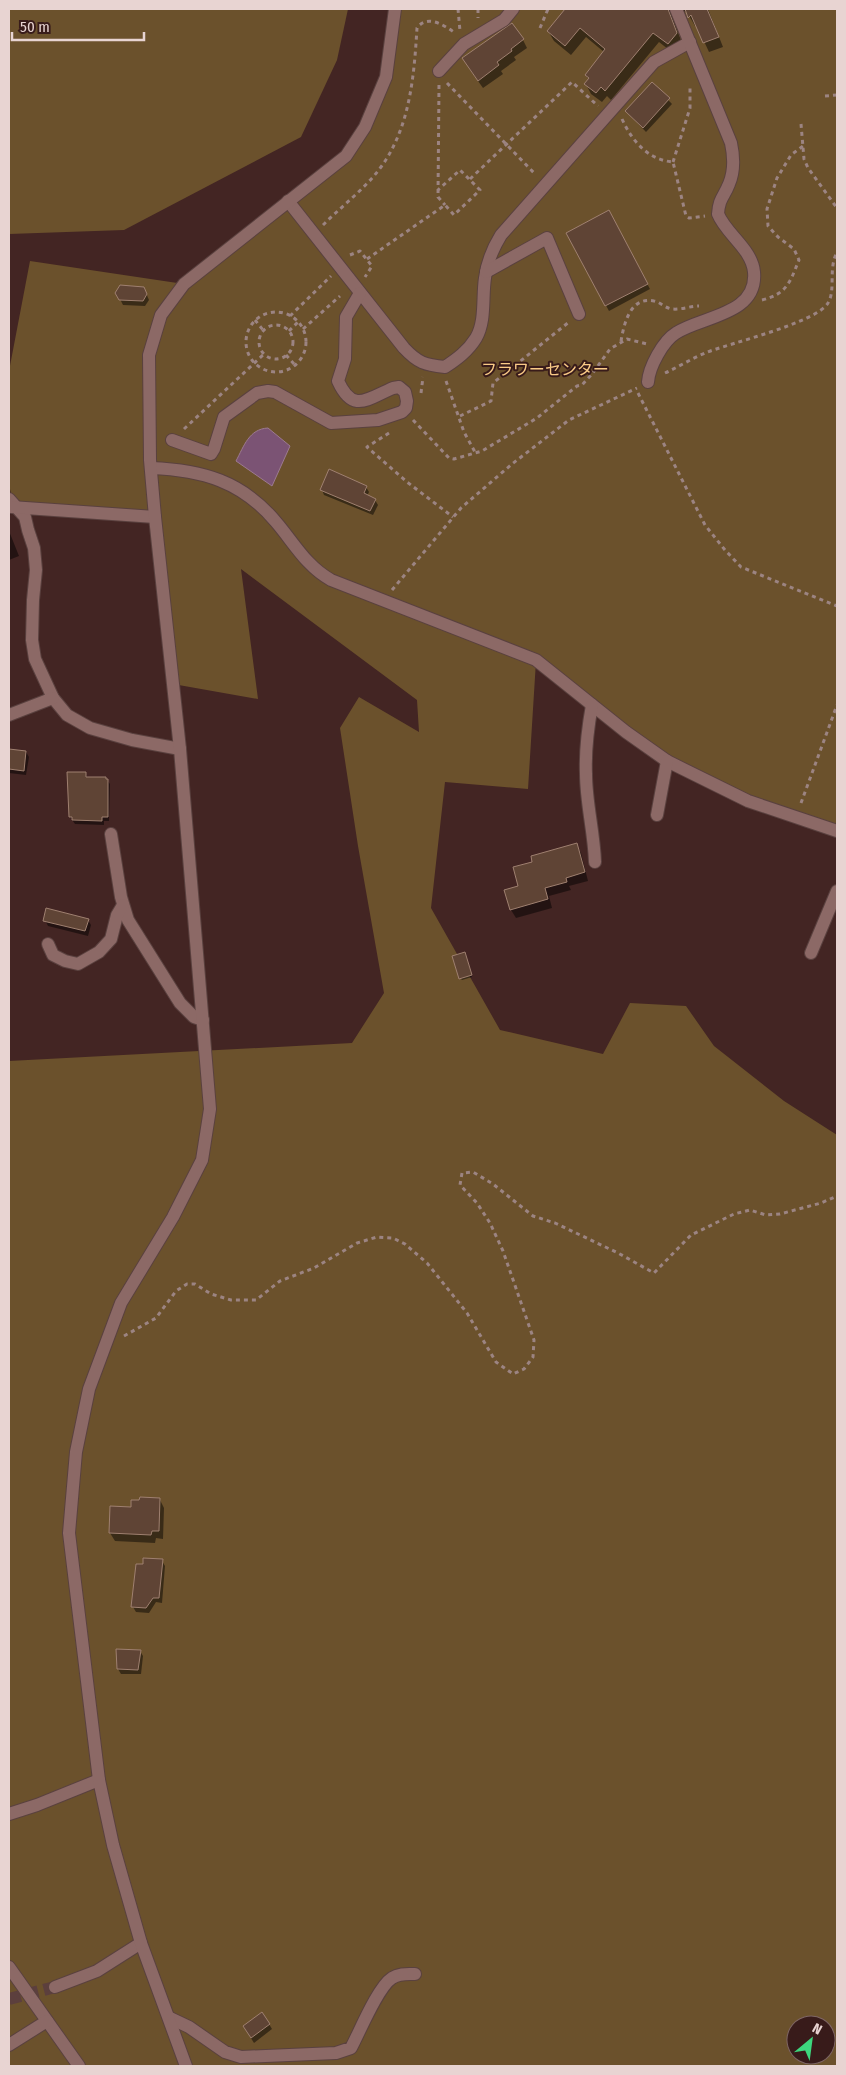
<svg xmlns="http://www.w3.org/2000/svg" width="846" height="2075" font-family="'Fira Sans Condensed','Noto Sans JP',sans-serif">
<rect width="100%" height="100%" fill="#432523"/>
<g fill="#6b512c" fill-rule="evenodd">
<path d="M9,9H348L337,60L301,137L124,230L9,234Z"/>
<path d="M395,9H837V831L698,777L536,661L528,789L445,782L431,908L500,1030L603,1054L630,1003L686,1006L714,1046L784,1101L837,1135V2066H9V1061L352,1043L384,993L358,846L340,728L359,697L419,732L417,700L241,569L258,699L173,684L155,517L14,506L9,485V371L30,261L184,284L346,156L386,77ZM796,2025H826V2055H796Z"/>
</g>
<path fill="#7b5374" stroke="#9c7a90" d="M268,428L290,446L272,486L236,461C244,446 249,429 268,428Z"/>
<g fill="#0007">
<path d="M566,9H708L723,47L709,52L696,24L695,26L687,12L679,11L673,19L682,43L673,53L659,42L611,100L607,96L602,102L591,94L586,84L589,80L586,75L604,52L586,37L571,55L554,41L548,31Z"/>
<path d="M523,40L527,48L514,57L516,60L501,71L503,74L483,88L468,67Z"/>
<path d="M652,83L672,104L646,132L627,112Z"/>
<path d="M608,212L650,289L609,311L568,234Z"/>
<path d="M117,293H146L149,300L145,306L123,305Z"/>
<path d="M366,487L369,492L367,496L375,500L378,505L373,515L324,495L322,490Z"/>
<path d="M9,531L19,556L9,560Z"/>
<path d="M9,751L26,752L29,757L26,775L9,773Z"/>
<path d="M85,773L88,778L107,780L110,784L109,821H104V825L75,824L70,817L69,774Z"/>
<path d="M576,845L581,853L588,881L569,886L571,890L549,896L552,908L516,918L511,910L520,887L534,863Z"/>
<path d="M45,920H88L91,925L88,936L48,926Z"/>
<path d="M466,956L472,977L462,980L460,978Z"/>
<path d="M160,1500L164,1508L163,1539L156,1538L155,1543L115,1541L110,1533L111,1508L132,1509Z"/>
<path d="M162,1561L165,1566L162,1603L156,1602L149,1613L136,1612L133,1607L144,1565Z"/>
<path d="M140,1651L143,1656L141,1674H121L118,1669Z"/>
<path d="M269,2024L272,2029L254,2043L244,2027Z"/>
</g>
<g fill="#5f4435" stroke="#9f8070">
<path d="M565,9H668L677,33L668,44L653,33L605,91L601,87L596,93L584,84L589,78L585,75L605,49L580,28L565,46L547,31Z"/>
<path d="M685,9H707L719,37L703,43L691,15L688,18Z"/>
<path d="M512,23L524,39L511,49L512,51L497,62L499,65L478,81L462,58Z"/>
<path d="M652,82L670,98L643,128L625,111Z"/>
<path d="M609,210L648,284L605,306L566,233Z"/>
<path d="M120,285L144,287L147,294L143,301L119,300L115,293Z"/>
<path d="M329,469L367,486L364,493L376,499L370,511L320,490Z"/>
<path d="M9,749L26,751L24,771L9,769Z"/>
<path d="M67,772H86V777H106V779H108V817H102V821L72,820V817H69Z"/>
<path d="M577,843L585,872L566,878L567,882L545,888L548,899L510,910L504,890L518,886L513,867L532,862L531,856Z"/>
<path d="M46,908L89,919L85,931L43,921Z"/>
<path d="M465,952L472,975L459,979L452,956Z"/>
<path d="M140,1497L160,1498L159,1531H152L151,1535L109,1533L110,1506L131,1507V1500H139Z"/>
<path d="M143,1558L163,1559L159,1598H153L146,1608L131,1607L136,1564H143Z"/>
<path d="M116,1649L141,1650L138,1670L117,1669Z"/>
<path d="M262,2012L270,2024L251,2038L243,2026Z"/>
</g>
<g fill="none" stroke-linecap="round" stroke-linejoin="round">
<path stroke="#5c3f3d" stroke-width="12" stroke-dasharray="12 6" stroke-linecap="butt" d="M9,1999L55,1987"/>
<defs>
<g id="minor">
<path d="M439,71L464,44L504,20L513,9"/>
<path d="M288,201L404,348C418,363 425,365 445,367C457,359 468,351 476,338C486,321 482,297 485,278C487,262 493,248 501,235L654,62L690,42"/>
<path d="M486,272L547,238L579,314"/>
<path d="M648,382C649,367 663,341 676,333C702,316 758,315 754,272C752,249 726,234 718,214C719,198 724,197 729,184C735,170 734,157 731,143L676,9"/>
<path d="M172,440L211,454L214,449L224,417L257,393L268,391L275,392L331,423L378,420L402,412L406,408L407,401L405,392L399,387L393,388C367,399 353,414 338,381L345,359L346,317L360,293"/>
<path d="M151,468C202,470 242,481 276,522C294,543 306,566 331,580L536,660L626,732L667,761L748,801L837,831"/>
<path d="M9,499L25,517L28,530L34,548L36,570L33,600L32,640L35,659L53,698L67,715L90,728L132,740L180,749"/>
<path d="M11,507L155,517"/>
<path d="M592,705C588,727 585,751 586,774C586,803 594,832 595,862"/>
<path d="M9,715L53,698"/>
<path d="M657,815L667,761"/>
<path d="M111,834L121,897L128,920L180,1003L194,1017L203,1020"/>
<path d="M48,944L53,955L65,961L78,964L99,952L111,939L117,915L123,905"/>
<path d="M811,953L837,891"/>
<path d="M9,1814L37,1805L99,1780"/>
<path d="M9,1967L79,2066"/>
<path d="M55,1987L97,1971L141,1943"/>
<path d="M170,2018L189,2027L225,2052L241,2057L336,2053L351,2048C360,2031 378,1987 392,1978C399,1973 408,1974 415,1974"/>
<path d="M9,2045L47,2021"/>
<path d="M186,2066L141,1943L113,1845L99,1780L69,1533L76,1452L89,1389L121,1303L173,1217L202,1160L210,1109L180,749L155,517L150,460L149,355L161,315L184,284L346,156L365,127L386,77L395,9"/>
</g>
</defs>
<use href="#minor" stroke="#5a413f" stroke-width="14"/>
<g stroke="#9c8482" stroke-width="3" stroke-dasharray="4 4" stroke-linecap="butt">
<path d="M458,9L460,31"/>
<path d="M478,9V18"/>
<path d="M540,28L548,9"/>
<path d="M447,83L536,175"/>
<path d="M439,85L438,197L445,205"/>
<path d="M825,96L837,95"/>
<path d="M622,119C632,141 648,160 673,162L686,216L689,218L705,216"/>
<path d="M801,124L804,159L808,168L837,208"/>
<path d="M673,162L690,108V86"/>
<path d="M470,179L572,82L598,106"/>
<path d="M323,225C341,207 363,190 378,171C410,130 414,77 417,28C427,14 444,25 455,33"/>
<path d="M350,255L360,251L372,266L365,277"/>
<path d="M367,259L445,205L454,215L480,190L460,170L438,190"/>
<path d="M762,300C787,294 790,282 799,260L794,249L778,237L768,226L767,209L777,178L791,155L803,146"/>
<circle cx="276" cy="342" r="30"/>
<path d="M290,316L331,276"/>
<path d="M255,320L263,330"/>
<circle cx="276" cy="342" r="17"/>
<path d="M303,329L340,296"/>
<path d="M289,331L298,322"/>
<path d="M621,341C624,324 630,296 654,301C660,302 665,308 672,309C681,310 690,306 699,306"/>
<path d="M286,355L295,365"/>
<path d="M665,373C678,367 691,359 705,353C730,343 816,323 828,303C836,290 828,269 837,252"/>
<path d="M446,381L464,432L475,452"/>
<path d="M421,393L423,377"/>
<path d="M638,393L705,525L725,550L741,567L837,606"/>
<path d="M460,416L491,401L493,383L569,322"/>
<path d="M413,420L449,458L454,459L482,451L537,418L577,386L582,385L592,374L610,349L627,339L647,344"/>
<path d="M184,429L264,354"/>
<path d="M389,433L367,447L407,482L453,517"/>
<path d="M392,590L461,508L512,464L569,420L637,388"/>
<path d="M801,803L837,705"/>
<path d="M124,1336L156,1318L176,1291L187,1284H195L211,1294L231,1300H256L280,1281L314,1268L357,1243L377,1237L393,1238L405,1244L427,1263L467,1313L496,1362L513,1374L524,1369L533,1357L534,1340L503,1251L490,1223L477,1203L460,1185L462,1173L473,1172L493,1184L533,1216L555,1223L618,1253L654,1273L691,1235L734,1214L750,1210L766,1215L780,1214L821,1203L837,1196"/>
</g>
<use href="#minor" stroke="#8c6966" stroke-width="12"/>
</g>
<g text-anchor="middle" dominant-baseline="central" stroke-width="4" stroke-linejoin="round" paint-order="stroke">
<g font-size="16" fill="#facb87" stroke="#381b1a">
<text x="545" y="369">フラワーセンター</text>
</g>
</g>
<rect width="846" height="2075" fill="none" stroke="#e8d4d2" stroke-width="20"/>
<g transform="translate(811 2040) rotate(29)"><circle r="24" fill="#381b1a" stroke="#7e6564"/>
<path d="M0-4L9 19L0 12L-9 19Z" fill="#3dd77e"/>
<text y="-8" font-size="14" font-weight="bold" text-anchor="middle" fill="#e8d4d2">N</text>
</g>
<path d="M12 32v8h132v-8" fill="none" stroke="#e8d4d2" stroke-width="2.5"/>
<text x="20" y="32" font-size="15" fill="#e8d4d2" stroke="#381b1a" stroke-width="4" paint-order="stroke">50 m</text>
</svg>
